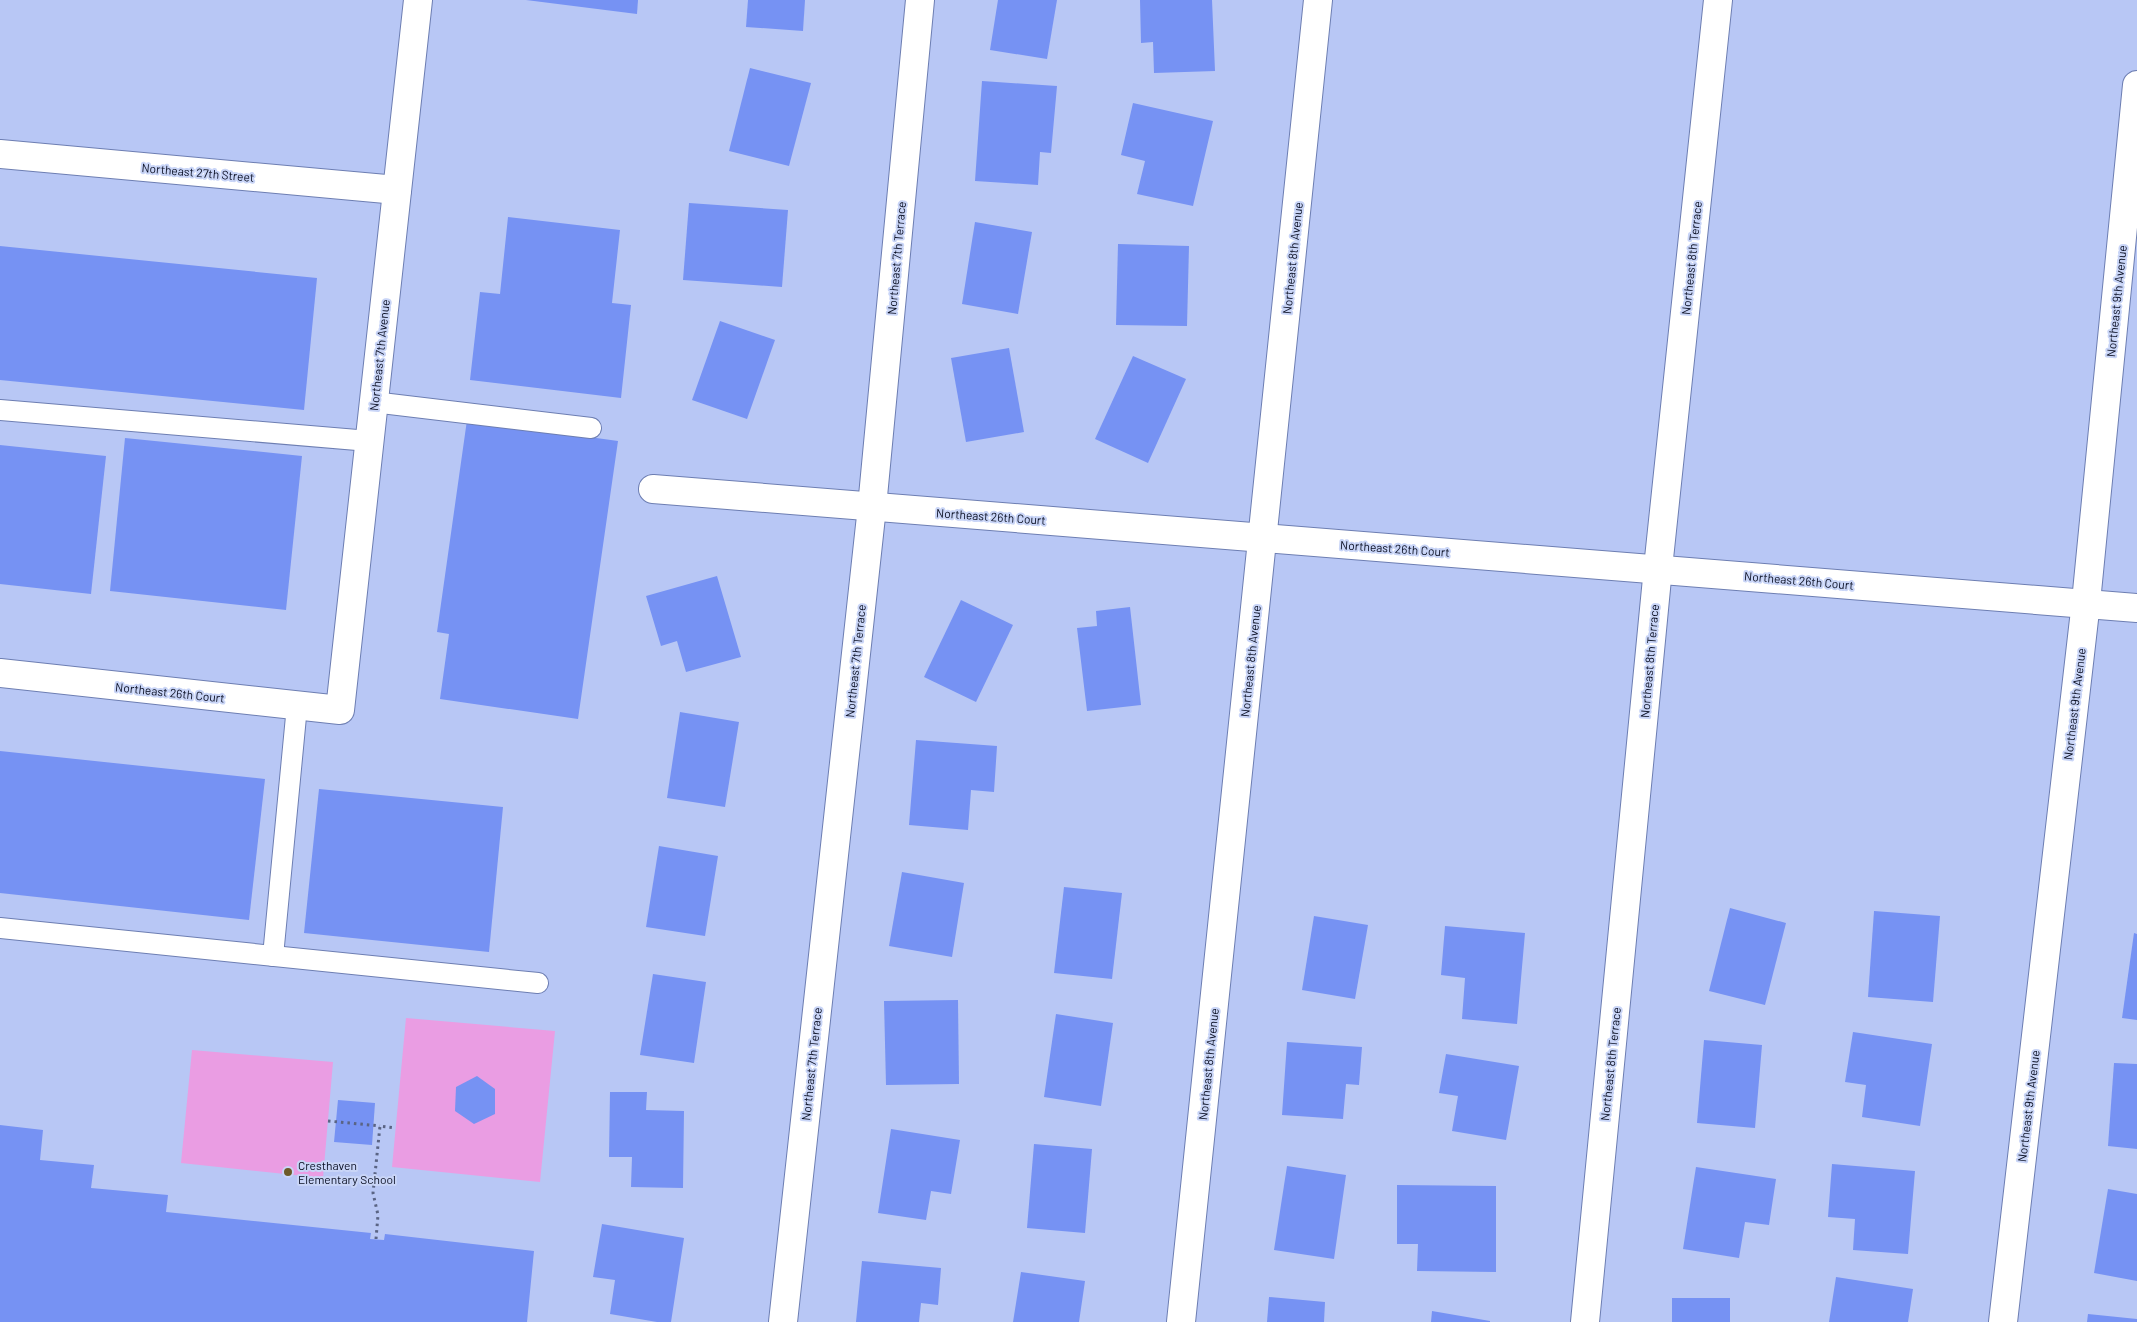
<svg xmlns="http://www.w3.org/2000/svg" width="2137" height="1322" font-family="Barlow,sans-serif">
<rect width="100%" height="100%" fill="#b8c7f5"/>
<g fill="#ea9de3">
<path d="M406,1018L555,1031L540,1182L392,1167Z"/>
<path d="M192,1050L333,1062L323,1178L181,1163Z"/>
</g>
<g fill="#7692f3">
<path d="M526,0H638L637,14Z"/>
<path d="M748,0H805L803,31L746,27Z"/>
<path d="M998,0H1057L1047,59L990,50Z"/>
<path d="M1140,0H1212L1215,71L1154,73L1153,42L1141,43Z"/>
<path d="M750,68L811,83L789,166L729,151Z"/>
<path d="M982,81L1057,86L1051,153L1040,152L1038,185L975,181Z"/>
<path d="M1133,103L1213,121L1193,206L1137,194L1145,161L1121,155Z"/>
<path d="M689,203L788,210L782,287L683,280Z"/>
<path d="M508,217L620,230L612,303L631,305L621,398L470,380L480,292L500,294Z"/>
<path d="M975,222L1032,232L1018,314L962,304Z"/>
<path d="M1118,244L1189,246L1187,326L1116,325Z"/>
<path d="M0,246L317,278L304,410L0,380Z"/>
<path d="M720,321L775,340L747,419L692,400Z"/>
<path d="M1009,348L1024,432L966,442L951,358Z"/>
<path d="M1133,356L1186,379L1148,463L1095,439Z"/>
<path d="M467,420L618,441L578,719L440,699L449,634L437,632Z"/>
<path d="M125,438L302,456L286,610L110,591Z"/>
<path d="M0,445L106,456L91,594L0,584Z"/>
<path d="M717,576L741,657L686,672L677,641L661,646L646,596Z"/>
<path d="M961,600L1013,625L976,702L924,677Z"/>
<path d="M1130,607L1141,705L1087,711L1077,628L1097,626L1096,611Z"/>
<path d="M680,712L739,722L725,807L667,798Z"/>
<path d="M916,740L997,746L994,792L971,790L968,830L909,825Z"/>
<path d="M0,751L265,779L249,920L0,893Z"/>
<path d="M319,789L503,807L489,952L304,933Z"/>
<path d="M659,846L718,856L705,936L646,927Z"/>
<path d="M902,872L964,883L952,957L889,946Z"/>
<path d="M1064,887L1122,893L1112,979L1054,973Z"/>
<path d="M1730,908L1786,923L1765,1005L1709,991Z"/>
<path d="M1874,911L1940,916L1933,1002L1868,997Z"/>
<path d="M1314,916L1368,925L1355,999L1302,990Z"/>
<path d="M1445,926L1525,933L1517,1024L1462,1019L1465,978L1441,975Z"/>
<path d="M2134,933L2137,934V1020L2122,1018Z"/>
<path d="M653,974L706,982L694,1063L640,1055Z"/>
<path d="M958,1000L959,1084L886,1085L884,1001Z"/>
<path d="M1056,1014L1113,1023L1101,1106L1044,1097Z"/>
<path d="M1853,1032L1932,1044L1920,1126L1862,1117L1866,1085L1845,1082Z"/>
<path d="M1704,1040L1762,1045L1755,1128L1697,1123Z"/>
<path d="M1287,1042L1362,1047L1359,1085L1346,1084L1343,1119L1282,1115Z"/>
<path d="M1446,1054L1519,1066L1506,1140L1452,1131L1458,1096L1439,1093Z"/>
<path d="M2114,1063L2137,1064V1149L2108,1146Z"/>
<path d="M477,1076L495,1089V1114L474,1124L455,1111L456,1087Z"/>
<path d="M610,1092H647L646,1110L684,1111L683,1188L631,1187L632,1157H609Z"/>
<path d="M338,1100L375,1103L372,1145L334,1142Z"/>
<path d="M0,1125L43,1130L40,1160L94,1165L91,1188L168,1195L166,1212L371,1233L370,1239L384,1240L385,1234L534,1251L527,1322H0Z"/>
<path d="M891,1129L960,1140L951,1194L931,1191L926,1220L878,1213Z"/>
<path d="M1034,1144L1092,1149L1085,1233L1027,1228Z"/>
<path d="M1832,1164L1915,1171L1908,1254L1853,1250L1855,1219L1828,1217Z"/>
<path d="M1287,1166L1346,1175L1334,1259L1274,1250Z"/>
<path d="M1696,1167L1776,1179L1769,1225L1745,1222L1739,1258L1683,1249Z"/>
<path d="M1397,1185L1496,1186V1272L1417,1271L1418,1244H1397Z"/>
<path d="M2108,1189L2137,1194V1281L2094,1273Z"/>
<path d="M602,1224L684,1238L671,1322H657L610,1314L615,1280L593,1277Z"/>
<path d="M862,1261L941,1268L938,1305L921,1303L919,1322H856Z"/>
<path d="M1021,1272L1085,1281L1079,1322H1013Z"/>
<path d="M1836,1277L1913,1289L1908,1322H1829Z"/>
<path d="M1269,1297L1325,1302L1324,1322H1267Z"/>
<rect x="1672" y="1298" width="58" height="24"/>
<path d="M1432,1311L1490,1321V1322H1431Z"/>
<path d="M2088,1314L2137,1319V1322H2087Z"/>
</g>
<g fill="none" stroke-linecap="round" stroke-linejoin="round">
<defs>
<g id="service">
<path d="M373,402L591,428"/>
<path d="M0,410L369,441"/>
<path d="M0,928L538,983"/>
<path d="M273,956L297,706"/>
</g>
<g id="minor">
<path d="M0,154L397,190"/>
<path d="M653,489L2137,608"/>
<path d="M0,673L340,710L418,0"/>
<path d="M783,1322L872,507L920,0"/>
<path d="M1181,1322L1318,0"/>
<path d="M1585,1322L1658,568L1718,0"/>
<path d="M2003,1322L2086,602L2137,85"/>
</g>
</defs>
<use href="#service" stroke="#6d7eb2" stroke-width="22"/>
<use href="#minor" stroke="#6d7eb2" stroke-width="30"/>
<g stroke="#5a6484" stroke-width="3" stroke-dasharray="2.5 4" stroke-linecap="butt">
<path d="M328,1121L380,1126"/>
<path d="M376,1239L378,1215L373,1193L380,1126L395,1128"/>
</g>
<use href="#service" stroke="#fff" stroke-width="20"/>
<use href="#minor" stroke="#fff" stroke-width="28"/>
</g>
<circle fill="#6c5a28" stroke="#c9d5f7" stroke-width="2" cx="288" cy="1172" r="5"/>
<g text-anchor="middle" dominant-baseline="central" stroke-width="4" stroke-linejoin="round" paint-order="stroke">
<g font-size="12" fill="#090e22" stroke="#c9d5f7">
<text transform="translate(198 172) rotate(5)">Northeast 27th Street</text>
<text transform="translate(896 258) rotate(-85)">Northeast 7th Terrace</text>
<text transform="translate(1292 258) rotate(-84)">Northeast 8th Avenue</text>
<text transform="translate(1691 258) rotate(-84)">Northeast 8th Terrace</text>
<text transform="translate(2116 301) rotate(-84)">Northeast 9th Avenue</text>
<text transform="translate(379 355) rotate(-84)">Northeast 7th Avenue</text>
<text transform="translate(991 516) rotate(4)">Northeast 26th Court</text>
<text transform="translate(1395 548) rotate(4)">Northeast 26th Court</text>
<text transform="translate(1799 580) rotate(5)">Northeast 26th Court</text>
<text transform="translate(855 661) rotate(-84)">Northeast 7th Terrace</text>
<text transform="translate(1250 661) rotate(-84)">Northeast 8th Avenue</text>
<text transform="translate(1649 661) rotate(-85)">Northeast 8th Terrace</text>
<text transform="translate(170 692) rotate(6)">Northeast 26th Court</text>
<text transform="translate(2074 704) rotate(-83)">Northeast 9th Avenue</text>
<text transform="translate(811 1064) rotate(-84)">Northeast 7th Terrace</text>
<text transform="translate(1208 1064) rotate(-84)">Northeast 8th Avenue</text>
<text transform="translate(1610 1064) rotate(-84)">Northeast 8th Terrace</text>
<text transform="translate(2028 1106) rotate(-83)">Northeast 9th Avenue</text>
</g>
<g font-size="12" fill="#090e22" stroke="#c9d5f7" text-anchor="start">
<text x="298" y="1165">Cresthaven<tspan x="298" dy="14">Elementary School</tspan></text>
</g>
</g>
</svg>
